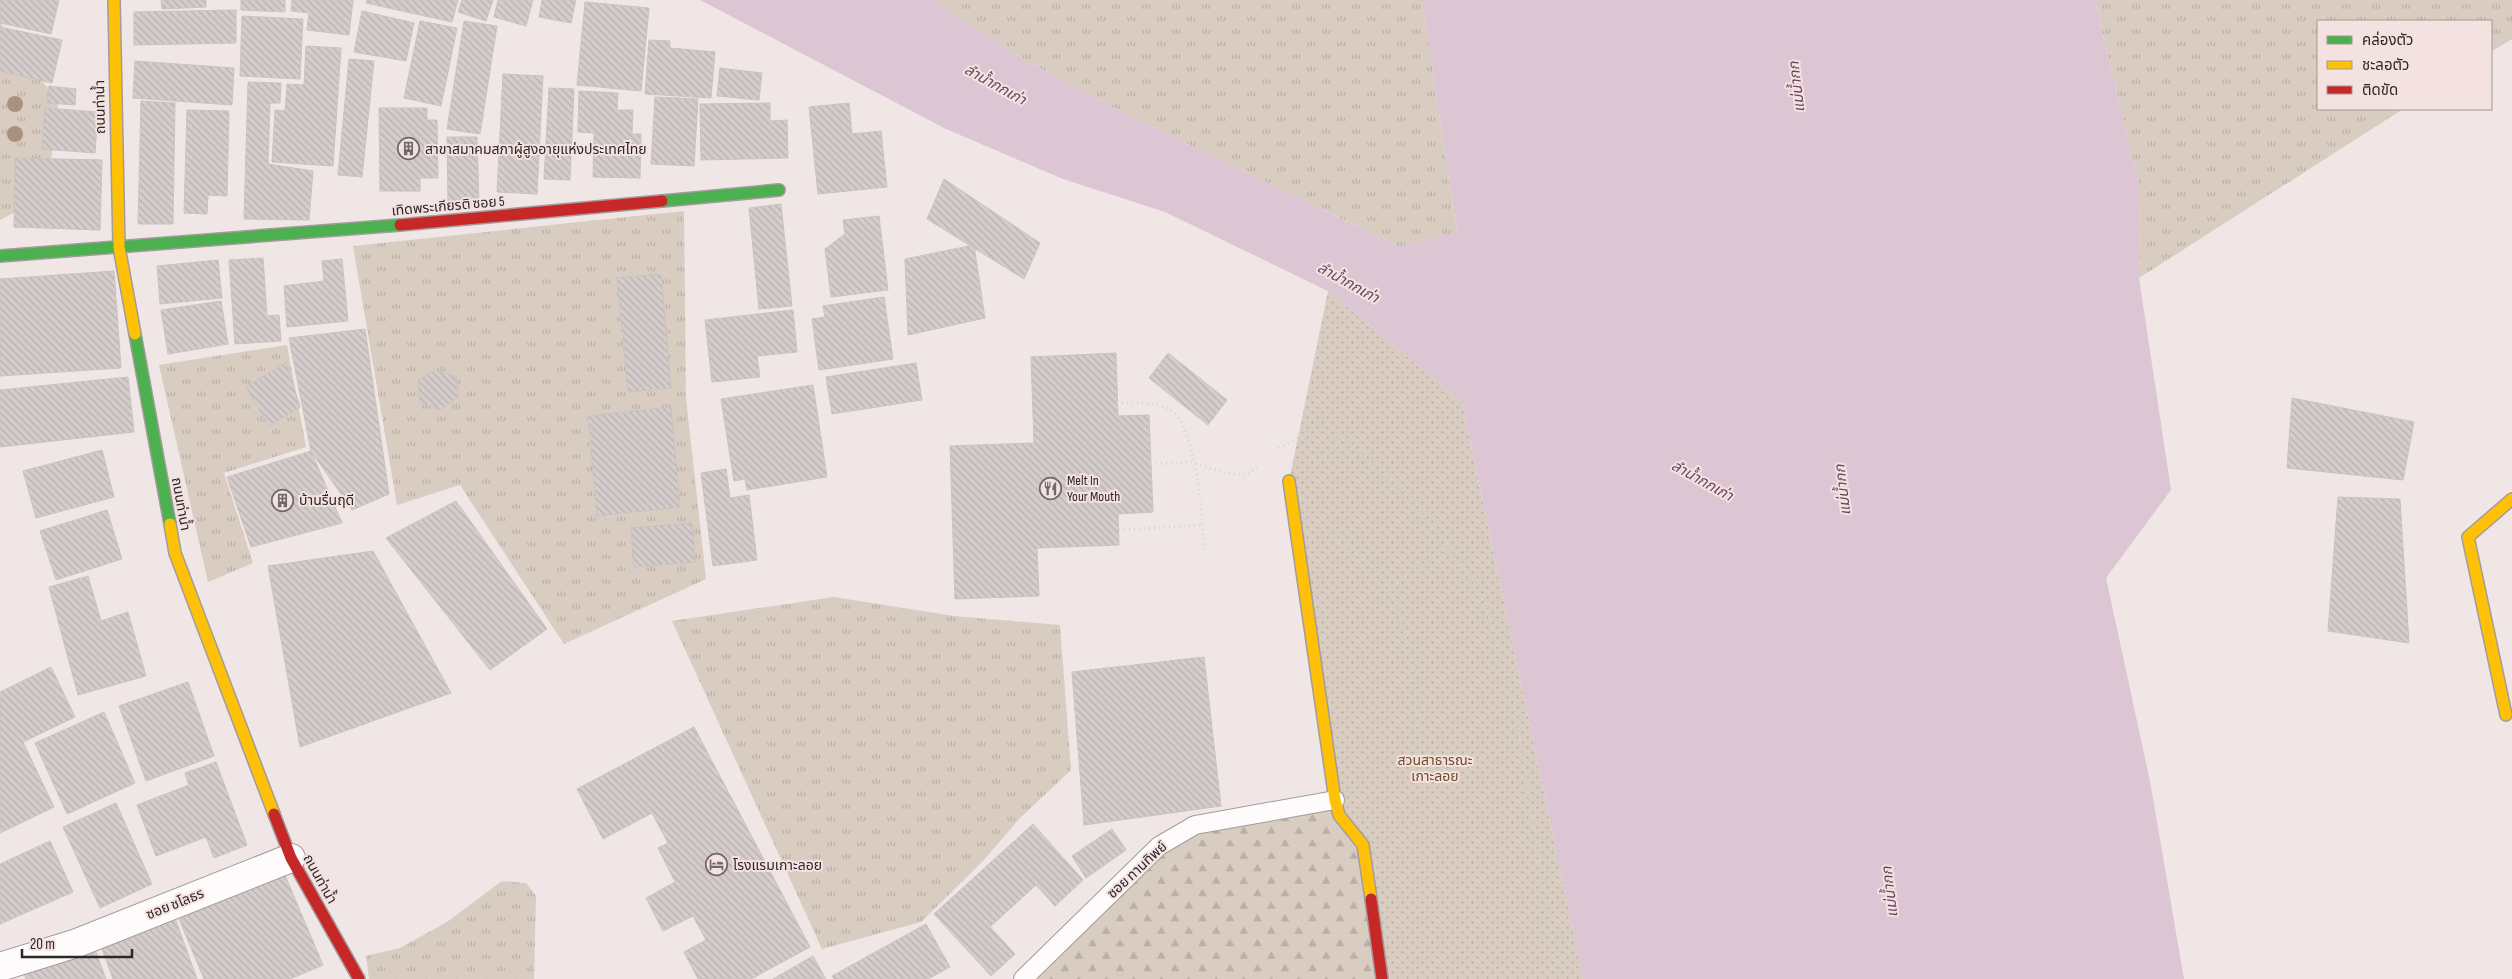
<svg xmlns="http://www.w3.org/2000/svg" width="2512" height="979" font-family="'Sofia Sans Condensed','Noto Sans Thai',sans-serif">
<defs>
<pattern id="grass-tufts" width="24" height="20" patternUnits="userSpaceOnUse" patternTransform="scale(1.25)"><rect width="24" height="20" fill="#d9ccc1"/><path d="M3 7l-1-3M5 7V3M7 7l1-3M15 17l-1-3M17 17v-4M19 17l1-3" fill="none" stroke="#bbafa6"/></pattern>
<pattern id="forest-firs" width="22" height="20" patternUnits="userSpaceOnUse" patternTransform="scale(1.25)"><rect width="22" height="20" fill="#d9ccc1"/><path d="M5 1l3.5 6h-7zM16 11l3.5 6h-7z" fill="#bbafa6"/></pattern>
<pattern id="park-dots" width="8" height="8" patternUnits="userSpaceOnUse" patternTransform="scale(1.25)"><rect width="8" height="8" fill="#d9ccc1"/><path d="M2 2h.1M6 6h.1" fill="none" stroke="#bbafa6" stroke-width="1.8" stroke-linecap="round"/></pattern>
<pattern id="building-back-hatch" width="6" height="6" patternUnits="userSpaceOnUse" patternTransform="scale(1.25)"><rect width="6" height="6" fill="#d5cdcb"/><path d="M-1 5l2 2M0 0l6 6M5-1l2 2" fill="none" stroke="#b7b0ae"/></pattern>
</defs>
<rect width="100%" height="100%" fill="#f0e6e5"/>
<g fill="url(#grass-tufts)">
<path d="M0,0H4L1,23L20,57L58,99L57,130L43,198L0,220Z"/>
<path d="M933,0H1422L1457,232L1400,247L1126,114L1030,63Z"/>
<path d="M2095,0H2512V39L2491,52V21H2318V109H2403L2139,278L2140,189Z"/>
<path d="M684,211L686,398L706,579L564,644L460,485L397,505L353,246Z"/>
<path d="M287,345L306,447L224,473L253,563L208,582L159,365Z"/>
<path d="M834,597L954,616L1060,625L1071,770L1020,818L983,861L921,922L822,949L672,621Z"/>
<path d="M502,881L526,883L536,896L534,979H369L366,956L400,948L447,922Z"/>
</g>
<path fill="url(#forest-firs)" d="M1335,800L1363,845L1382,979H1023L1195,825Z"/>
<path fill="url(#park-dots)" d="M1328,291L1462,402L1583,979H1382L1363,845L1339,815L1289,481Z"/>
<path fill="#dcc6d4" d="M700,0H933L1030,63L1126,114L1400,247L1457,231L1422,0H2095L2140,189L2139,278L2171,490L2106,578L2150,781L2184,979H1583L1462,402L1328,291L1165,212L1063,179L946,129Z"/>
<g fill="url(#building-back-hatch)" stroke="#cac3c1">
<path d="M0,0H59L51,34L0,23Z"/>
<path d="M161,0H206V7L162,9Z"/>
<path d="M241,0H285V12L241,10Z"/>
<path d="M292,0H353L349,35L307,30L309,13L291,11Z"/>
<path d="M367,0H458L452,22L366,3Z"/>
<path d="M462,0H493L486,21L458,12Z"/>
<path d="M498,0H533L526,26L494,17Z"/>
<path d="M542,0H576L571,23L539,17Z"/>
<path d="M585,2L649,8L641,91L577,85Z"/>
<path d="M236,10V43L134,45V12Z"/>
<path d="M362,11L414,23L406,61L354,52Z"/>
<path d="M242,16L303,19L300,79L240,76Z"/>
<path d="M420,21L457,28L441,106L404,98Z"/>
<path d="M464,21L497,26L480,134L447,129Z"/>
<path d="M0,27L62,40L52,83L0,71Z"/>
<path d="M649,40L670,41V48L715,52L711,98L645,94Z"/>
<path d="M306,46L341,48L333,166L272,162L275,110L285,111L287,84L304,85Z"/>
<path d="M349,59L374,61L362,177L338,175Z"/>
<path d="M135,61L234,68L232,105L133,98Z"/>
<path d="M720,68L762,73L759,100L717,96Z"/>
<path d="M503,74L543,76L537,194L497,192Z"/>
<path d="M248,82L281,83L280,103H270L268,164L313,171L309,220L244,219Z"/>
<path d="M49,86L76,89L75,105L47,103Z"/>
<path d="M549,88L574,89L570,180L544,179Z"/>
<path d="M579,91L618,93L617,110H633L632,134H641L640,178L593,177L594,133L578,132Z"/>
<path d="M655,97L698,99L694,166L651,164Z"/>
<path d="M141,101L175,103L173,224H138Z"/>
<path d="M770,103V121L787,120L788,158L701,160L700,104Z"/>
<path d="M849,103L852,134L881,131L887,187L818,194L809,107Z"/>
<path d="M45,108L98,112L95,153L42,149Z"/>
<path d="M379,108H427V120H437L438,178H420V191H380Z"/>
<path d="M187,110L229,111L227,196L208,195L207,214L184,213Z"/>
<path d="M447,137H477L479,205H448Z"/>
<path d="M15,158L102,160L100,230L14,227Z"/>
<path d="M944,179L1040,243L1024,279L927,219Z"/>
<path d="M781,204L792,306L759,309L749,208Z"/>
<path d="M879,216L888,290L831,297L825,249L845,234L843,220Z"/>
<path d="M974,245L985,318L908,335L905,259Z"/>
<path d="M263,258L267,316L279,315L281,341L235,344L229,260Z"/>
<path d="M342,259L348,321L287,327L284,286L324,281L322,261Z"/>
<path d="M218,260L222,298L160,304L157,266Z"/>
<path d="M114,271L121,368L0,376V279Z"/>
<path d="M661,274L671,388L628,392L617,278Z"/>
<path d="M884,297L893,359L819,370L812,319L825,317L823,306Z"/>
<path d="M221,301L228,344L168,354L161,310Z"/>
<path d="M793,310L797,352L757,356L760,377L712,382L705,320Z"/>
<path d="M365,329L389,494L352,510L311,451L289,338Z"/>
<path d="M1116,353L1118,416L1149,415L1153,512L1118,514L1119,545L1037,548L1039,596L955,599L950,446L1034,443L1031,357Z"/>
<path d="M1168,353L1227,400L1208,425L1149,378Z"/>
<path d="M286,362L300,407L269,426L246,387Z"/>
<path d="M916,363L922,400L832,414L826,377Z"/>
<path d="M435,370L457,377L458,397L440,410L420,402L418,381Z"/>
<path d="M128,377L134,432L0,447V390Z"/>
<path d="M813,385L827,477L747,490L745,479L734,481L721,399Z"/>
<path d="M2292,398L2414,422L2403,480L2287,468Z"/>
<path d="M671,407L680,507L597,516L588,416Z"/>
<path d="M102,450L114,497L36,518L23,471Z"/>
<path d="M311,451L342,523L251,547L227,477Z"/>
<path d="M726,469L730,498L749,495L757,560L713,566L701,473Z"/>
<path d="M2338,497L2400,499L2409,643L2328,631Z"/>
<path d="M456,501L547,629L490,670L386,538Z"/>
<path d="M107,510L122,559L56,580L40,531Z"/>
<path d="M692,523L695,562L634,567L631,528Z"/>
<path d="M373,551L451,693L300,747L268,566Z"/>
<path d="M88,576L101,621L128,612L146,676L78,695L49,587Z"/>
<path d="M1204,657L1221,806L1084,825L1072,672Z"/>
<path d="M51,667L75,717L23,742L54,807L0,833V692Z"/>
<path d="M188,682L214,756L146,781L119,706Z"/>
<path d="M104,712L135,783L67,814L35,743Z"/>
<path d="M694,727L810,947L751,979H698L684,952L706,940L693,916L663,931L646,898L675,882L658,848L668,843L652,813L603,839L577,789Z"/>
<path d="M216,762L247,845L214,858L206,837L156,856L137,805L189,785L185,773Z"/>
<path d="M116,803L152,884L100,908L63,827Z"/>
<path d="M1033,824L1083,880L1055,906L1036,885L990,927L1015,954L991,976L934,914Z"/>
<path d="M1112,829L1126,850L1086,878L1072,856Z"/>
<path d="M50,841L73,892L0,924V864Z"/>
<path d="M284,873L323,965L290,979H204L179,919Z"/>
<path d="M175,918L197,979H113L101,946Z"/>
<path d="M926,924L950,967L928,979H834L832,976Z"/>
<path d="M94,947L106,979H26L24,973Z"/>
<path d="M813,956L826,979H773Z"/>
</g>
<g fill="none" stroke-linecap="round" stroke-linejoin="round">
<defs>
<path id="lane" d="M1023,979L1159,846L1195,825L1335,800"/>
<path id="street" d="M0,967L77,943L291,858"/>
<g id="fast">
<path d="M662,201L779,190"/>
<path d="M0,256L400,225"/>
<path d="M135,334L170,524"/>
</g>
<g id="slow">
<path d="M114,0L119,247L135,334"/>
<path d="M1289,481L1335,800L1339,815L1363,845L1371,899"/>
<path d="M170,524L175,553L274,814"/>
<path d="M2506,715L2468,537L2512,499"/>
</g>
<g id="jam">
<path d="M400,225L662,201"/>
<path d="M274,814L291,858L359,979"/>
<path d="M1371,899L1382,979"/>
</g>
</defs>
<use href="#lane" stroke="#a39c9b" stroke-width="20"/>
<use href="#street" stroke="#a39c9b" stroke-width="30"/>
<use href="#fast" stroke="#a39c9b" stroke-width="14"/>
<use href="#slow" stroke="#a39c9b" stroke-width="14"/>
<use href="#jam" stroke="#a39c9b" stroke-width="14"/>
<g stroke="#d6d4d4" stroke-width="3" stroke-dasharray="1 4" stroke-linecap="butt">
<path d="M1117,403C1136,403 1153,401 1170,410C1196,424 1204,521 1203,549"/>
<path d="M1279,448L1306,433L1322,429L1344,440"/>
<path d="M1316,462L1347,438L1414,502L1450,546L1485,603L1513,695L1558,979"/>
<path d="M1151,464L1192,462L1224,473L1247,475L1259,465"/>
<path d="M1119,530L1204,525"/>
<path d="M1331,536L1336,538C1349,548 1367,559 1378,572C1415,615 1417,726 1423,783"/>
<path d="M1389,588L1450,546"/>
</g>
<use href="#lane" stroke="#fdfbfb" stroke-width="18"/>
<use href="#street" stroke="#fdfbfb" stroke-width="28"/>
<use href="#fast" stroke="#4caf50" stroke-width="11"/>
<use href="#slow" stroke="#ffc107" stroke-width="11"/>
<use href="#jam" stroke="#c62828" stroke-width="11"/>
</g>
<g fill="#a8927b">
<circle cx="15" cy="104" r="8"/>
<circle cx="15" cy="134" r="8"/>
</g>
<defs>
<symbol id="building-ring" viewBox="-11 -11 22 22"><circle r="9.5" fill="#f4e2e1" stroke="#716969" stroke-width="1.5"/><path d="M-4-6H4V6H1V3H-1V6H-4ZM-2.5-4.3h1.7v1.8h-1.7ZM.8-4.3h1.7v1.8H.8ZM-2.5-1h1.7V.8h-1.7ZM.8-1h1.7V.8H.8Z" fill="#716969"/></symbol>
<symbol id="restaurant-ring" viewBox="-11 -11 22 22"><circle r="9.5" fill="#f4e2e1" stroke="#716969" stroke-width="1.5"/><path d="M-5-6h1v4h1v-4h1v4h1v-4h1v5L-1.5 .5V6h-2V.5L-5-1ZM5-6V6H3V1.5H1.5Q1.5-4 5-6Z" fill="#716969"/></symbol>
<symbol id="hotel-ring" viewBox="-11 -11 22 22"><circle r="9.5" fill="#f4e2e1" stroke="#716969" stroke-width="1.5"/><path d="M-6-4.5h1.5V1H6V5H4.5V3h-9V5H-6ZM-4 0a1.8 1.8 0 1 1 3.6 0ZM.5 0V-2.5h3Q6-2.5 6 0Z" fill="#716969"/></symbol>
</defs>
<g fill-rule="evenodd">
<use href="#building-ring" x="396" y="136" width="25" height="25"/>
<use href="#restaurant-ring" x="1038" y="476" width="25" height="25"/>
<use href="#building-ring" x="270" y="488" width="25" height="25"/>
<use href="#hotel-ring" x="704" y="852" width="25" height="25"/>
</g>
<g text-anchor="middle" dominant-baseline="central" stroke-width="4" stroke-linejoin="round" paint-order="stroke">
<g font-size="14" fill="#2d2626" stroke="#f4e2e1">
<text transform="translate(100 107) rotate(-91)">ถนนท่าน้ำ</text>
<text transform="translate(448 206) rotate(-5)">เทิดพระเกียรติ ซอย 5</text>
<text transform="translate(181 504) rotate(80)">ถนนท่าน้ำ</text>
<text transform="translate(1137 870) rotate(-43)">ซอย ทานทิพย์</text>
<text transform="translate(320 879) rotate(61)">ถนนท่าน้ำ</text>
<text transform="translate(175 904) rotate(-22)">ซอย ชโลธร</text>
</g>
<g font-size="14" fill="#2d2626" stroke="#f4e2e1" text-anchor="start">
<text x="425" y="149">สาขาสมาคมสภาผู้สูงอายุแห่งประเทศไทย</text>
<text x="1067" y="480">Melt In<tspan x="1067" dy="16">Your Mouth</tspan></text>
<text x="299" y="500">บ้านรื่นฤดี</text>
<text x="733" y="865">โรงแรมเกาะลอย</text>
</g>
<g font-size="14" fill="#6d4d24" stroke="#f4e2e1">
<text x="1435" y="760">สวนสาธารณะ<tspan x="1435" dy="16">เกาะลอย</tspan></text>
</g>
<g font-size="15" font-style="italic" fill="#6b4361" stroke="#f4e2e1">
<text transform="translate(995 85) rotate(29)">ลำน้ำกกเก่า</text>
<text transform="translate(1797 87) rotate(-97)">แม่น้ำกก</text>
<text transform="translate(1348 283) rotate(29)">ลำน้ำกกเก่า</text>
<text transform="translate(1702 481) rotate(29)">ลำน้ำกกเก่า</text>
<text transform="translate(1843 490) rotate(-97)">แม่น้ำกก</text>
<text transform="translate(1890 892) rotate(-97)">แม่น้ำกก</text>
</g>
</g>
<rect x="2317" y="20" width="175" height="90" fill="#f4e2e1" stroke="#a49796"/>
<rect x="2327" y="36" width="25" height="8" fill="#4caf50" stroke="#a49796"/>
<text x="2362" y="45" font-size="15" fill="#2d2626">คล่องตัว</text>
<rect x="2327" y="61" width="25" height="8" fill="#ffc107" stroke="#a49796"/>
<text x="2362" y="70" font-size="15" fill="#2d2626">ชะลอตัว</text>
<rect x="2327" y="86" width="25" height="8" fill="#c62828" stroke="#a49796"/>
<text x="2362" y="95" font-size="15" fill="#2d2626">ติดขัด</text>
<path d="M22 949v8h110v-8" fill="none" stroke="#2d2626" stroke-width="2.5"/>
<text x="30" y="949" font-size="15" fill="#2d2626" stroke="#f4e2e1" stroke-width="4" paint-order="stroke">20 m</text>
</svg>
